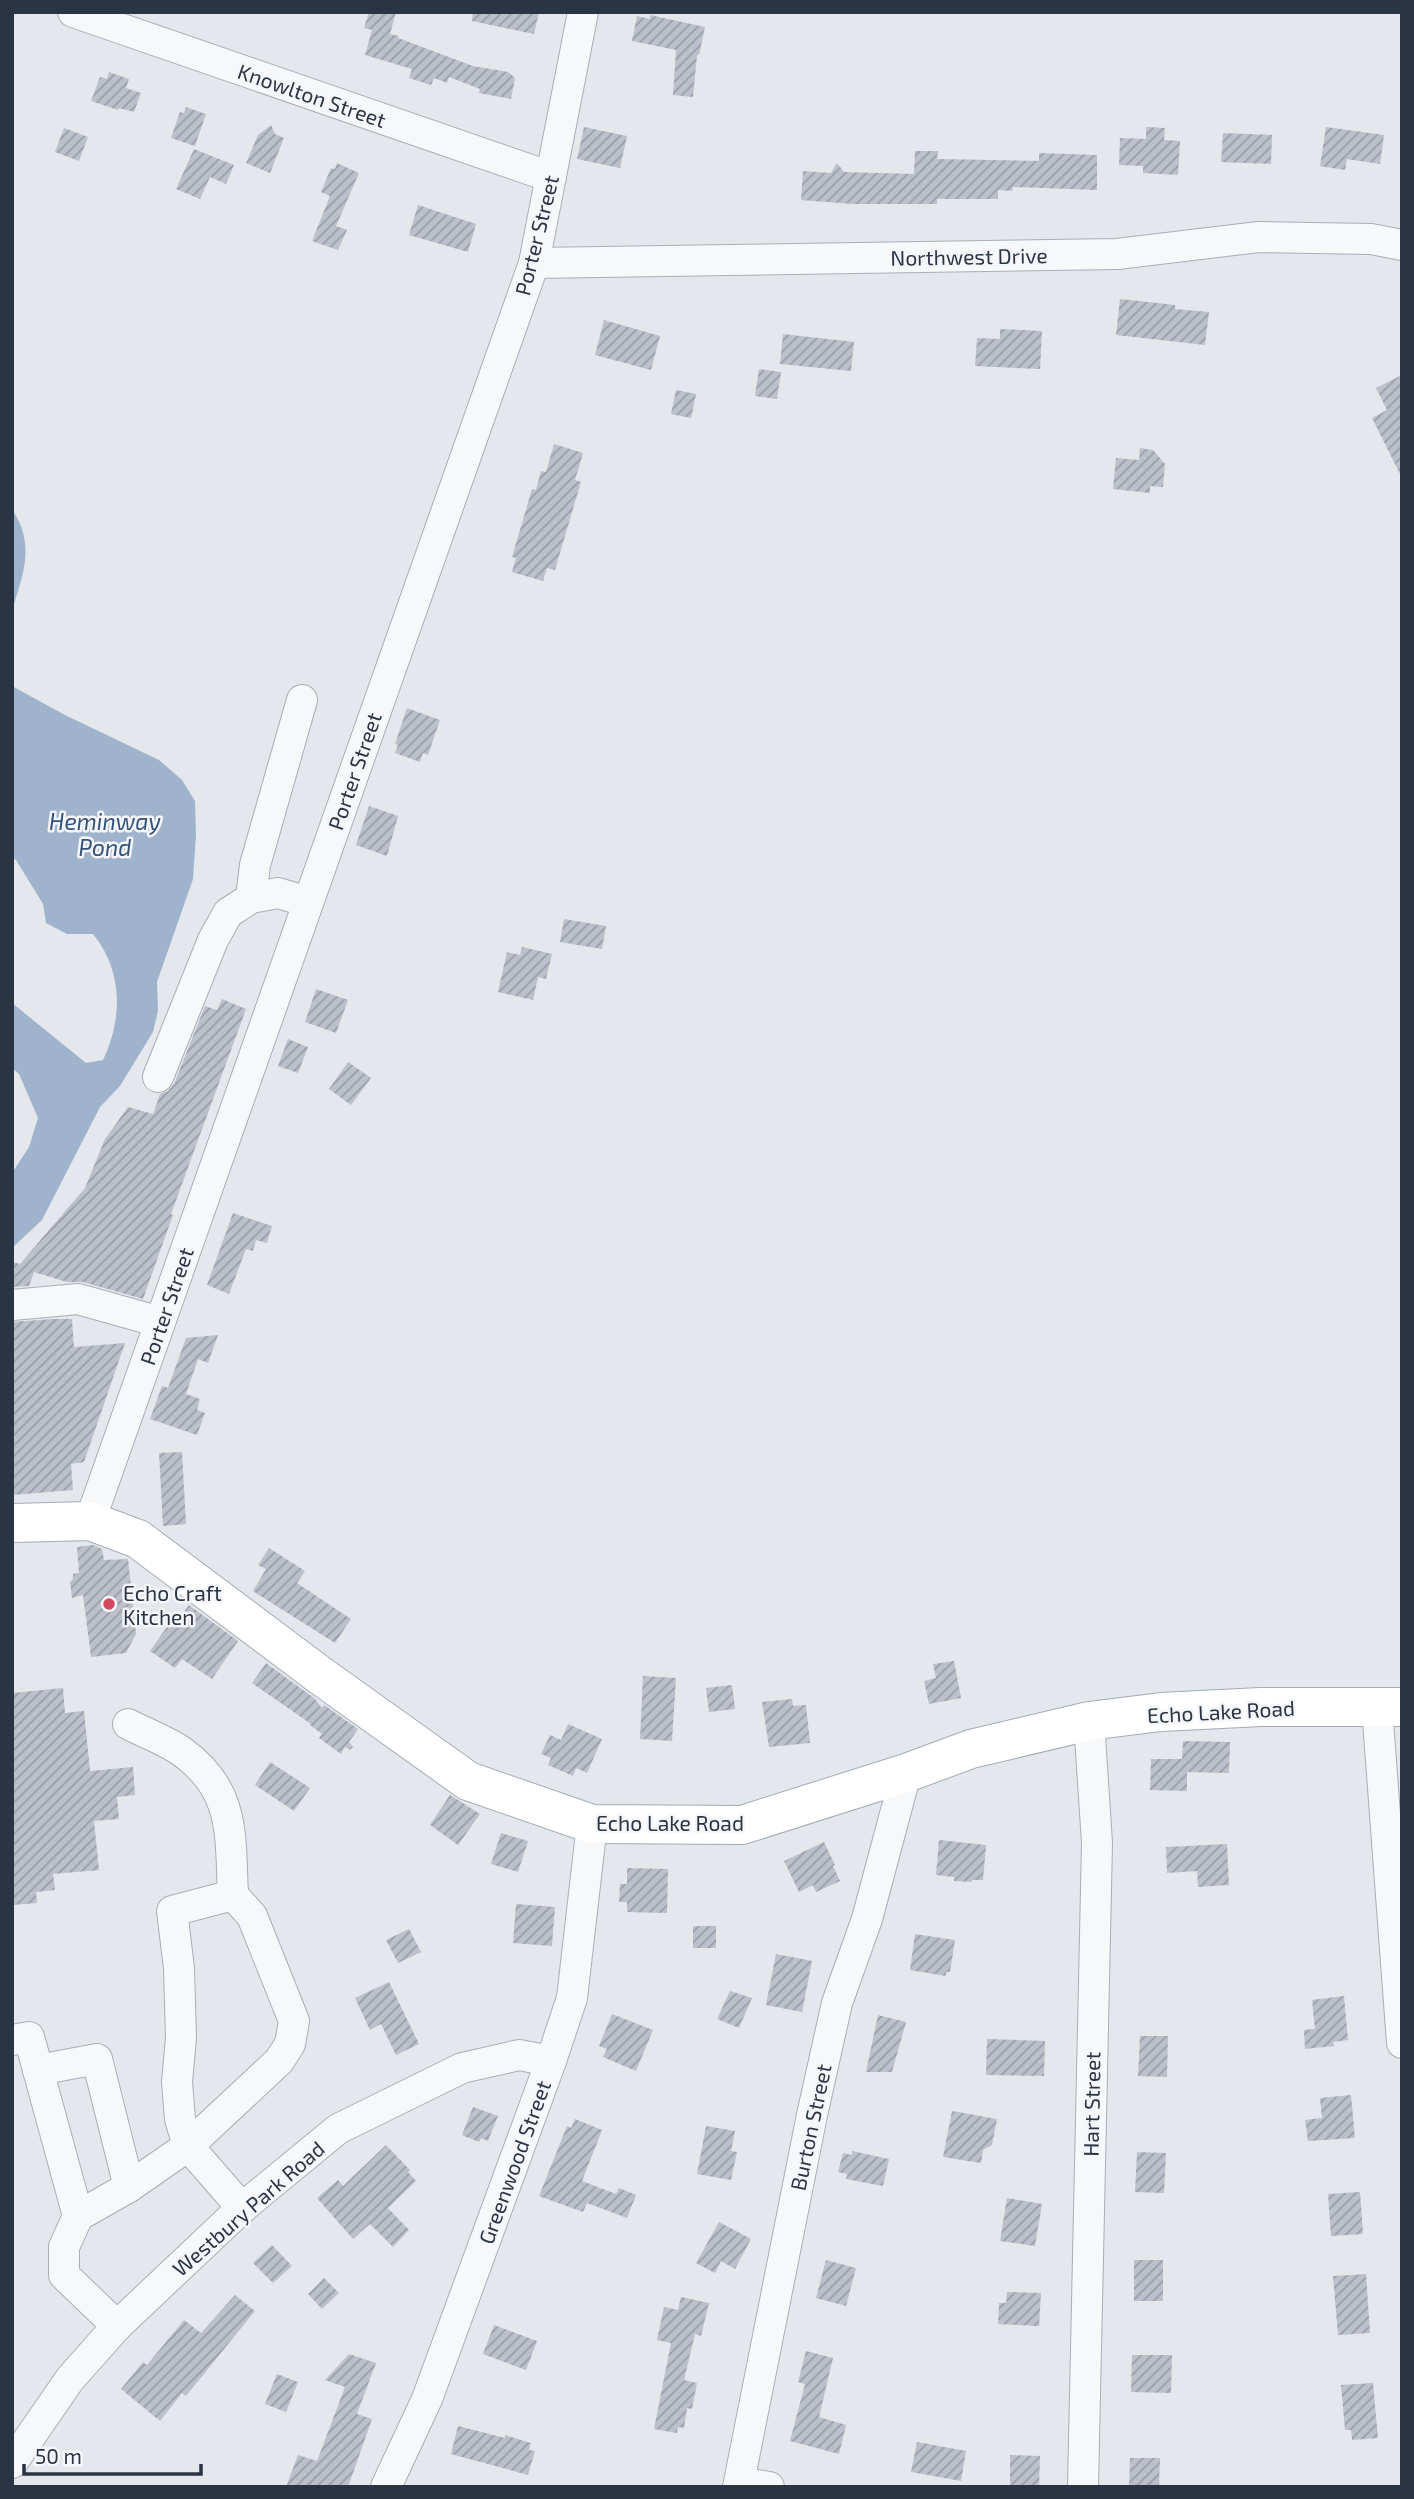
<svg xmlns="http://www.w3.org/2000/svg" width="1414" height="2499" font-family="'Exo 2',sans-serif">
<defs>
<pattern id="building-hatch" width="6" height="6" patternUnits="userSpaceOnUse" patternTransform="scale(1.75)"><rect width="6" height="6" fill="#bbc0ca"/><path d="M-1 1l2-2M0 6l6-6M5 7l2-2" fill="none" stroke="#989da6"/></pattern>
</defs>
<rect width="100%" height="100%" fill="#e4e7ec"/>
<g fill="#9fb4cc">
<path d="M12,509C36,545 23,574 12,611Z"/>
<path d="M12,686L65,715L159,760L182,780L195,801L196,835L193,879L157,982L158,1011L153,1032L120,1086L100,1107L42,1220L12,1248V1173L29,1147L38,1118L19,1074L12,1068V1003L86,1063L103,1060C123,1018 123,971 93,934H67L46,923L43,904L16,860L12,857Z"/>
</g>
<g fill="url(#building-hatch)">
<path d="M369,12H396L390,34L399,36L398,38L473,66L508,72L515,78L511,99L479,93L480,89L449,77L447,83L434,78L431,85L409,78L412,69L365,55L372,30L364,28Z"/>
<path d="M473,12H539L534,34L472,21Z"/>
<path d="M650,15L705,27L699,55H697L693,97L673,95L676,50L632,41L637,16L650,19Z"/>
<path d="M109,72L129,79L126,88L141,93L134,112L119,108L118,110L91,101L100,77L107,79Z"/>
<path d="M186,107L206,114L195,146L171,138L180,112L184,113Z"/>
<path d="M271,125L275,134L284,138L270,173L246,163L258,135Z"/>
<path d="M584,127L627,136L620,168L577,159Z"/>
<path d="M1146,127L1165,128L1164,140L1180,141L1178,175L1143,173V166L1119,165L1120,138L1146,139Z"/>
<path d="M1326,127L1384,135L1380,164L1347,159L1345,170L1320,166Z"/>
<path d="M64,128L88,137L79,161L55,152Z"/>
<path d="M1223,133L1272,135L1271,164L1221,162Z"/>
<path d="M194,149L234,165L226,184L210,177L200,199L176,189Z"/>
<path d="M915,151H938L937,159L1039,161V153L1097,155V190L1013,187L1012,191L998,190V199H937V204H853L801,200L803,171L831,173L837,163L844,172L914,174Z"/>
<path d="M337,163L359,173L336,226L347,230L338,250L312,241L330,196L321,192L331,168L335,169Z"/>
<path d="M418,205L476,224L468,252L409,235Z"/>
<path d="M1120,299L1175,305V309L1209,312L1205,345L1116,335Z"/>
<path d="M604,320L660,336L651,370L595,355Z"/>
<path d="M1000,329L1042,331L1040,369L975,366L977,338L1000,339Z"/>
<path d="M783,334L854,342L851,371L780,364Z"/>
<path d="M759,369L781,372L777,399L755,396Z"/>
<path d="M1402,375V478L1372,418L1387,410L1376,388Z"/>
<path d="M676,390L696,394L691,418L671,414Z"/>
<path d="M554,444L583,453L575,480L581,482L555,570L547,568L543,581L512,572L516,558L512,557L532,489L536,490L541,471L546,472Z"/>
<path d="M1140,448L1153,450L1165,464L1163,487L1150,486V493L1113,489L1116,458L1139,460Z"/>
<path d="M407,708L440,720L428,755L423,753L420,762L395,753L398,745L395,744Z"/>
<path d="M369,806L398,816L387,856L356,845Z"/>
<path d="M564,919L606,926L602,949L560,942Z"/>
<path d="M522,947L552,954L546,979L538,977L533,1000L498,992L507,952L520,955Z"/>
<path d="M316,989L348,1000L336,1033L305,1022Z"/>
<path d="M222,999L246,1009L171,1214L173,1215L143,1299L83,1282H67L34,1272L29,1286L12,1287V1262L20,1264L85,1188L105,1139L128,1107L153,1114L160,1094L168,1091L174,1084L205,1006L217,1010Z"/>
<path d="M288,1039L308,1047L298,1073L278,1066Z"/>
<path d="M348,1062L371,1078L351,1105L329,1089Z"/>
<path d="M233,1213L272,1226L267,1243L256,1240L253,1251L246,1249L229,1294L207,1285Z"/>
<path d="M53,1319H72L74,1347L125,1343L84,1462L71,1464L73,1490L12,1495V1322Z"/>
<path d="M218,1335L208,1363L198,1359L186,1394L200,1399L197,1410L205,1413L197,1435L150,1419L162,1386L168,1388L186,1338Z"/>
<path d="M182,1452L186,1524L163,1526L159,1453Z"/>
<path d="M93,1545L102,1549L104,1560L128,1559L136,1634L126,1653L91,1657L83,1595L72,1598L70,1582L73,1579V1574L79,1573L77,1547Z"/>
<path d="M269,1548L305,1571L297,1583L351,1619L335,1643L253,1591L266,1569L258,1565Z"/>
<path d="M189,1605L238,1641L212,1679L182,1659L175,1668L150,1651L169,1624L173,1627Z"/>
<path d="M954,1661L961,1698L929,1704L924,1681L936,1678L933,1664Z"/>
<path d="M266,1663L314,1698L322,1708L324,1705L358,1729L349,1742L353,1747L350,1750L345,1747L341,1754L319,1738L322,1734L310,1725L311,1724L252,1683Z"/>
<path d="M643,1676L676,1678L672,1741L640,1739Z"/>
<path d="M732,1685L735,1709L709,1712L706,1688Z"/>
<path d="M63,1688L65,1713L84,1711L90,1771L133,1767L135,1795L117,1797L119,1819L94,1821L99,1870L53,1874L55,1890L36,1892L37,1903L12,1905V1693Z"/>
<path d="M792,1699L793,1706L806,1705L810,1743L769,1747L762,1702Z"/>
<path d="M568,1724L602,1739L587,1773L576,1768L573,1776L548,1765L551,1758L541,1754L550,1735L561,1740Z"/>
<path d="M1183,1741L1230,1742L1229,1773L1187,1772V1791L1150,1790L1151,1759H1182Z"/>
<path d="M270,1762L310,1788L294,1811L255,1785Z"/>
<path d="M450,1795L480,1814L458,1845L430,1825Z"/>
<path d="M501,1833L528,1841L518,1872L491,1864Z"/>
<path d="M939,1840L986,1845L983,1880H972V1882L954,1881V1877L936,1875Z"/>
<path d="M824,1842L835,1865L833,1866L840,1881L816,1892L813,1885L799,1892L784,1861Z"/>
<path d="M1227,1844L1229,1885L1198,1887L1197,1871L1167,1873L1166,1847Z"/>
<path d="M627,1868L668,1869L667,1913L627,1912V1902H619L620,1884H627Z"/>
<path d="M516,1904L555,1907L552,1946L513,1943Z"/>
<rect x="693" y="1926" width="23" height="22"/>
<path d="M409,1929L421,1952L398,1963L386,1940Z"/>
<path d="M915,1934L955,1940L950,1972H946V1976L910,1970Z"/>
<path d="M776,1954L812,1961L802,2012L766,2005Z"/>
<path d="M389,1982L419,2044L396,2055L381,2024L370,2030L355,1998Z"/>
<path d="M730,1991L752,1998L739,2028L717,2019Z"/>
<path d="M1344,1996L1348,2040L1333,2042L1334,2046L1305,2049L1304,2030L1315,2029L1312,2000Z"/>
<path d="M612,2014L653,2030L636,2071L603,2057L607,2049L599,2046Z"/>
<path d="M878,2015L906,2022L892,2072H866Z"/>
<path d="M1140,2036H1168L1167,2077L1138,2076Z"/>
<path d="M987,2039L1045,2041L1044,2076L986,2075Z"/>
<path d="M1351,2095L1355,2138L1308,2141L1305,2120L1322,2118L1320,2098Z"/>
<path d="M473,2107L498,2116L488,2141L481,2138L479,2142L462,2135Z"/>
<path d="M952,2111L997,2119L992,2145L983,2150L981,2163L943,2157Z"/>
<path d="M575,2119L602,2130L582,2181L616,2194L619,2188L636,2195L627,2218L587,2203L583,2212L539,2196L567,2126L571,2128Z"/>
<path d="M706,2126L735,2131L731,2151L737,2152L731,2180L697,2174Z"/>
<path d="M386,2145L410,2170L408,2172L416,2181L388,2208L409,2230L393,2247L370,2224L353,2239L317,2198L338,2180L343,2186Z"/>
<path d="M852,2151L889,2159L883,2186L846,2179L847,2174L838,2172L843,2153L852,2155Z"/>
<path d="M1137,2152L1166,2153L1164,2193L1135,2192Z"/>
<path d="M1360,2192L1363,2234L1331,2236L1328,2194Z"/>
<path d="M1007,2198L1042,2204L1035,2246L1000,2241Z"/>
<path d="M719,2222L751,2239L735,2269L721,2261L715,2273L696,2263Z"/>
<path d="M272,2245L292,2266L273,2283L253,2263Z"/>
<path d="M826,2260L856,2268L846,2306L816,2298Z"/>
<rect x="1134" y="2260" width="29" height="41"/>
<path d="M1366,2274L1370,2333L1338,2335L1333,2276Z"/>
<path d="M324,2278L339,2293L322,2309L308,2294Z"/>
<path d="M1007,2292L1041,2293L1039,2326L998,2324L999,2303H1006Z"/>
<path d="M235,2295L255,2311L186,2396L182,2393L160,2421L121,2389L143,2362L147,2365L184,2320L201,2333Z"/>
<path d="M681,2297L709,2303L701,2336L695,2334L684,2380L697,2383L692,2409L687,2408L684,2428L678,2427L677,2433L654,2429L671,2343L657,2340L664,2307L678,2310Z"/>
<path d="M494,2325L537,2341L526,2370L483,2354Z"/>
<path d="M806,2351L833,2358L819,2417L846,2425L839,2454L790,2441L805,2384L798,2382Z"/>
<path d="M349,2354L376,2363L357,2414L372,2419L348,2487H286L298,2455L317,2461L345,2387L325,2380Z"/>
<path d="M1132,2355H1172L1171,2393L1131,2392Z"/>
<path d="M277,2374L298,2382L286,2412L265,2404Z"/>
<path d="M1373,2383L1378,2438L1352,2440L1351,2430H1345L1341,2385Z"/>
<path d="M458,2426L505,2438V2435L531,2443L529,2450L535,2451L528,2475L451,2454Z"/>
<path d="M917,2442L966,2451L961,2481L911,2472Z"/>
<path d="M1010,2455L1040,2456L1039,2487H1010Z"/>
<path d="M1130,2458H1160L1159,2487H1129Z"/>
</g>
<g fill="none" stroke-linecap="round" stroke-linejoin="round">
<defs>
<g id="minor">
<path d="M73,12L551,177"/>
<path d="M534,263L1117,254L1259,237L1371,239L1402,245"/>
<path d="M251,898L255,865L302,700"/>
<path d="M158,1077L213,940L228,913L251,898L278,893L308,902"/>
<path d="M12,1305L78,1299L160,1322"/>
<path d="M90,1521L534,263L583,12"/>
<path d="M1377,1707L1402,2043"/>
<path d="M128,1724C145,1733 165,1740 181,1751C236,1790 230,1835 233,1895"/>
<path d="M233,1895L252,1916L294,2021L290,2044L279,2061L188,2146L180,2119L177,2082L181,2038L179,1968L172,1911Z"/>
<path d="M12,2040L29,2037L78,2216L64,2247V2275L117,2326"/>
<path d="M38,2070L97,2059L129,2187"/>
<path d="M78,2216L129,2187L188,2146L242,2208"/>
<path d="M12,2463L70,2379L117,2326L242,2208L338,2129L462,2068L519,2055L551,2061"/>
<path d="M740,2482L769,2487"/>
<path d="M386,2487L427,2399L551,2061L572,1998L592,1824"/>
<path d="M738,2487L812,2115L837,2003L867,1919L906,1773"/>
<path d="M1083,2487L1097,1843L1089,1721"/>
</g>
<path id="major" d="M12,1523L90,1521L138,1539L321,1676L468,1781L592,1824L742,1825L906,1773L971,1749L1089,1721L1161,1712L1261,1707H1402"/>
</defs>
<use href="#minor" stroke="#a9aeb7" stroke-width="32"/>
<use href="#major" stroke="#a3abb8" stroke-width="40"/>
<use href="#minor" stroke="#f7f8fa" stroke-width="30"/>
<use href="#major" stroke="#fff" stroke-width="38"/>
</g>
<circle fill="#d1495b" stroke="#f4f6f9" stroke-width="2.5" cx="109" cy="1604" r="7"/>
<g text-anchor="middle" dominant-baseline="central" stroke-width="5" stroke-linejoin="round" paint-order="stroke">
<g font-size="21" fill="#2b3445" stroke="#f4f6f9">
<text transform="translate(312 95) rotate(19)">Knowlton Street</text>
<text transform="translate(536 235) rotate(-76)">Porter Street</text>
<text transform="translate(969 256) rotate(-1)">Northwest Drive</text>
<text transform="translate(354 771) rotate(-71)">Porter Street</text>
<text transform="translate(166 1306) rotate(-71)">Porter Street</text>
<text transform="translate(1221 1711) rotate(-3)">Echo Lake Road</text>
<text x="670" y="1822">Echo Lake Road</text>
<text transform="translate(1091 2104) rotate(-89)">Hart Street</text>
<text transform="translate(810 2127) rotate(-78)">Burton Street</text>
<text transform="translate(514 2162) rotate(-70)">Greenwood Street</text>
<text transform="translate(248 2208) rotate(-41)">Westbury Park Road</text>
</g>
<g font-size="21" fill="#2b3445" stroke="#f4f6f9" text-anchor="start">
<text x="123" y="1592">Echo Craft<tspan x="123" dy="24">Kitchen</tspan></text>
</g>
<g font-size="23" font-style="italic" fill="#34527a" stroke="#f4f6f9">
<text x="105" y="821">Heminway<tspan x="105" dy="26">Pond</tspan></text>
</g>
</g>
<rect width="1414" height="2499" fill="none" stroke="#2b3445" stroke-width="28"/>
<path d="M24 2464v10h177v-10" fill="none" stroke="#2b3445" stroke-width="3.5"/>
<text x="35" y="2464" font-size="21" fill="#2b3445" stroke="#f4f6f9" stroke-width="5" paint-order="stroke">50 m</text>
</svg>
